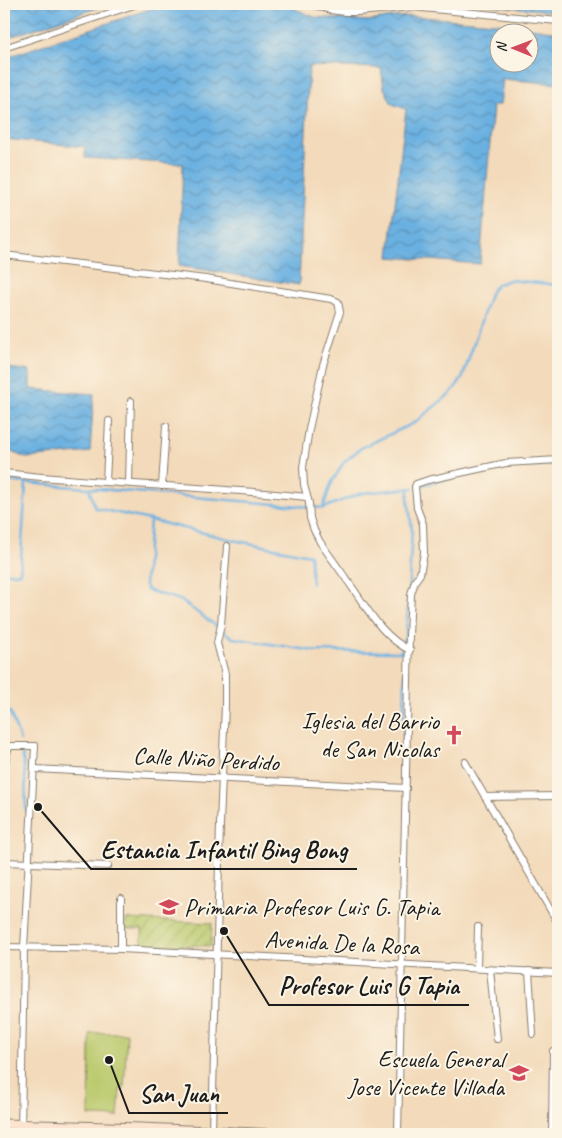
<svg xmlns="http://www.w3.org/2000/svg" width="562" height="1138" font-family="Caveat,sans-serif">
<defs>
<pattern id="garden-furrows" width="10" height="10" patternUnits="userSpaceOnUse" patternTransform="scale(1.25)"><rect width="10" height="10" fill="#bac96c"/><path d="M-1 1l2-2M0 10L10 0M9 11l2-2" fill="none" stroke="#9fac5d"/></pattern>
<pattern id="water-waves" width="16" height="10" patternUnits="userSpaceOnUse" patternTransform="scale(1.25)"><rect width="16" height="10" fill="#6bb1e1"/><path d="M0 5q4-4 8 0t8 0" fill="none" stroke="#578fb6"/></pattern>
</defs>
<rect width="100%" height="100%" fill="#fcf5e5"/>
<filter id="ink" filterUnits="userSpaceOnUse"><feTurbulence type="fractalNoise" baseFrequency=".02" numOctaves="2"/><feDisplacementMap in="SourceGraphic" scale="10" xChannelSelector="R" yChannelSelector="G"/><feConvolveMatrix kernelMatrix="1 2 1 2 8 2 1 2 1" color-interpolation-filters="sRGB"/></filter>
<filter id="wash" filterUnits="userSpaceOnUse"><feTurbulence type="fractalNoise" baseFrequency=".0096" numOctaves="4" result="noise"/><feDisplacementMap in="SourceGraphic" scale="20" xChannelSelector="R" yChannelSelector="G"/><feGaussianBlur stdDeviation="1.12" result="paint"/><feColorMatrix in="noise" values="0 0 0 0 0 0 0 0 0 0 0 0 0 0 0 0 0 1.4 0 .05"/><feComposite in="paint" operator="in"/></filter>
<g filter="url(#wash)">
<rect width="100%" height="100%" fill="#f3daba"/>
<path fill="#bac96c" stroke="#6b7244" d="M90,1033H127L124,1089H120L118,1117L89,1116Z"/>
<path fill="url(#garden-furrows)" stroke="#6b7244" d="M126,919L212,923L211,946L142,945V929H126Z"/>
<g fill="url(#water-waves)" stroke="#44667e" fill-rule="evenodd">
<path d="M15,4H109L4,39V8Z"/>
<path d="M165,4H283L315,17L369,21L393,17L411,16L507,24L558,32V84L503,79L500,105H493L480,264L389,257L406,109L392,104L384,88L381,68L309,66L299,285L179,266L183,164L85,158V147L4,139V58ZM500,32H530V62H500Z"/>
<path d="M480,4H558V12Z"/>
<path d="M4,367L30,371V389L94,394L90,452L26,458L4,449Z"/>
</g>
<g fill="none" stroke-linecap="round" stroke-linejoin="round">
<g stroke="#6bb1e1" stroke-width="2.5">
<path d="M499,468L558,464"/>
<path d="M4,481L323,508L362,493L413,488"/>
<path d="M418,486L471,474"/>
<path d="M89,488L95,508L150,520L145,585L147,590L180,600L233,638L314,651L402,652L405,656V662"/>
<path d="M323,508L331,484L344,462L361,448L414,423L450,394L462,379L491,291L498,284L510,280L558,285"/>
<path d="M150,520L233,540L310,555L312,584"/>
<path d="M4,573H20L26,483"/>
<path d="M402,652V642L406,635L412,530L408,498L409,490"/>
<path d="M4,712H10L20,740"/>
<path d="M22,751L25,773L26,811"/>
<path d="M402,784L405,673"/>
</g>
</g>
</g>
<g filter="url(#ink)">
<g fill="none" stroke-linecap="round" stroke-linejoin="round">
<defs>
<g id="street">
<path d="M310,4L330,10L345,12H358L412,7L558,21"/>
<path d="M4,48L137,4"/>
<path d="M4,255L206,279L331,299L338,302L340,312L323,365L309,429L303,467L304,485L309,503L310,518L314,530L320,542C331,558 343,574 354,590C370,613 384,638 410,650"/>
<path d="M4,473C104,485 206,486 307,497"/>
<path d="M106,481L109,421"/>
<path d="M129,483L131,401"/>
<path d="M162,486L166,426"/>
<path d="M465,762L558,923"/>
<path d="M4,767L8,749L11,746H35L24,948L21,1134"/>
<path d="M35,769L406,788"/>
<path d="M485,797L558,796"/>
<path d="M4,862L108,866"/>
<path d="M121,898V949"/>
<path d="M4,947L121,949L558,973"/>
<path d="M477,968L478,927"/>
<path d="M490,970L497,1039"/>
<path d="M529,971L533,1034"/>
<path d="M212,1131L220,824L225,705V674L217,643L221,625L227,546"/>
<path d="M398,1134L409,635L411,594L415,581L420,574L424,553L423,524L417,508L415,487L416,484L428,480L506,463L558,460"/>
<path d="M552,1134L553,1051"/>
</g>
<path id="secondary" d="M4,1124L141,1128L276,1134"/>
</defs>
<use href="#street" stroke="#887b6b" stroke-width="8"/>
<use href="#secondary" stroke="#887b6b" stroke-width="11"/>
<use href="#street" stroke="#fff" stroke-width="6"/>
<use href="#secondary" stroke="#fce5d0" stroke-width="9"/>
</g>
</g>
<defs>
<symbol id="church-bare" viewBox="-9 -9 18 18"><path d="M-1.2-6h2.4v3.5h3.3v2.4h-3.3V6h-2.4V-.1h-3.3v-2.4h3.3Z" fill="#d1495b" stroke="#fcf5e5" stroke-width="2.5" paint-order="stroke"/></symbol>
<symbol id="school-bare" viewBox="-9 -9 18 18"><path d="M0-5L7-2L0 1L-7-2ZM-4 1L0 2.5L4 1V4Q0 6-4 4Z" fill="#d1495b" stroke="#fcf5e5" stroke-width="2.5" paint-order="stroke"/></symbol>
</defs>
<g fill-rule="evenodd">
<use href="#church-bare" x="440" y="721" width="28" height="28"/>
<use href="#school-bare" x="155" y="893" width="28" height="28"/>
<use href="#school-bare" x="505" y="1059" width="28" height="28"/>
</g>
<g text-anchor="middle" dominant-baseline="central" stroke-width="4" stroke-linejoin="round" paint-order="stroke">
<g font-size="24" fill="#1c1c1c" stroke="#fcf5e5" text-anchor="end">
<text x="439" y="721">Iglesia del Barrio<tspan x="439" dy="28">de San Nicolas</tspan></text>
<text x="184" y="907" text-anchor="start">Primaria Profesor Luis G. Tapia</text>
<text x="504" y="1059">Escuela General<tspan x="504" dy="28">Jose Vicente Villada</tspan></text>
</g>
<g font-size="24" fill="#1c1c1c" stroke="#fcf5e5">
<text transform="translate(206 759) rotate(3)">Calle Niño Perdido</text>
<text transform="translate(342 943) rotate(3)">Avenida De la Rosa</text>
</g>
</g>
<path fill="none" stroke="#1c1c1c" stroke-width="2" d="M38 807L91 869H357M224 931L269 1005H469M109 1060L129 1113H228"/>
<g fill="#1c1c1c" stroke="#fcf5e5" stroke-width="2">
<circle cx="38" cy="807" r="5"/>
<circle cx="224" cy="931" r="5"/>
<circle cx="109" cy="1060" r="5"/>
</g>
<g font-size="25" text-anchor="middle" font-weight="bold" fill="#1c1c1c" stroke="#fcf5e5" stroke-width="4" stroke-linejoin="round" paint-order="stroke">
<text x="224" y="858">Estancia Infantil Bing Bong</text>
<text x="369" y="994">Profesor Luis G Tapia</text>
<text x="179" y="1102">San Juan</text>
</g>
<rect width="562" height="1138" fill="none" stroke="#fcf5e5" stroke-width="20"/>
<g transform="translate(514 48) rotate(271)"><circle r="24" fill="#fcf5e5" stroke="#a29e95"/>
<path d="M0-4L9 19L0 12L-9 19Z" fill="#d1495b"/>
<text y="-8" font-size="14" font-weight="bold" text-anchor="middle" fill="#1c1c1c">N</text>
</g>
</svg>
